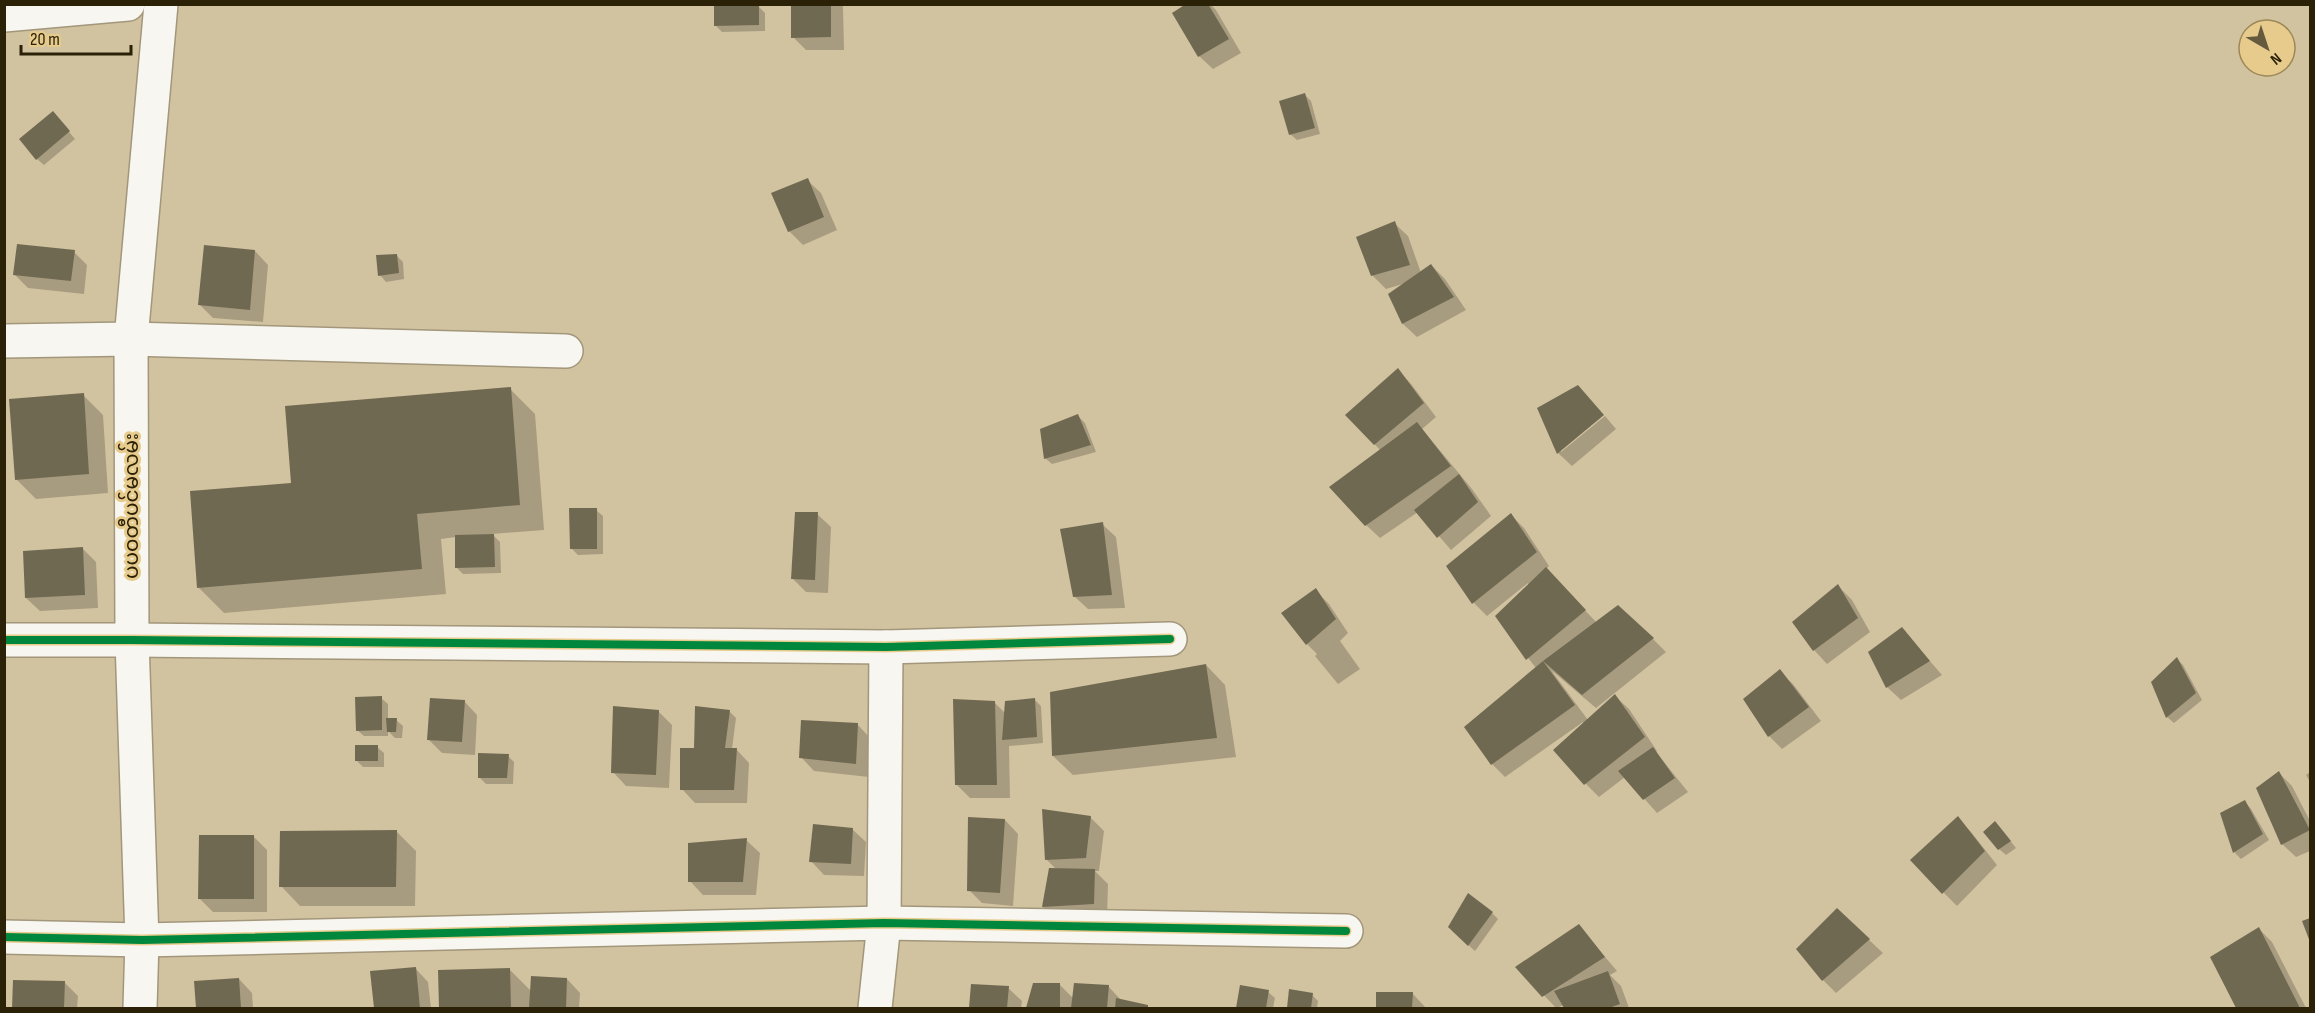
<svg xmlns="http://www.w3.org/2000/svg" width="2315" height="1013" font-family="'Sofia Sans Condensed','Noto Sans Myanmar',sans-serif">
<rect width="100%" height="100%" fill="#d2c3a0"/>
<g fill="#0003">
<path d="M792,4H841L843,7L844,50H806L793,37Z"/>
<path d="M1189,4H1210L1216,10L1241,53L1213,69L1199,56Z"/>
<path d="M758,6L765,13V31L722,32L715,25Z"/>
<path d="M1305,95L1311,101L1320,134L1297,140L1290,134Z"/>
<path d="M59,120L75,139L44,165L37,159Z"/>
<path d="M807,180L821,193L837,230L803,245L789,231L773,194Z"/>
<path d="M1394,223L1408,236L1421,273L1431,265L1445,279L1466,310L1417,337L1403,324L1390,294L1406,283L1386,289L1372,275Z"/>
<path d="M255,251L268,265L263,322L213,318L200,305Z"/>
<path d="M74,252L87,265L84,294L28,288L14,274Z"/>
<path d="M396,255L403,262L404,279L386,282L380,275Z"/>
<path d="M1398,370L1411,384L1436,417L1422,429L1472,489L1491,516L1451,550L1418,512L1380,538L1366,525L1381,451L1347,415Z"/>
<path d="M510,389L535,414L544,530L492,534L500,542L501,573L463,574L457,568L456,537L441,539L446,594L224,613L199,588Z"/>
<path d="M83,395L103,415L108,493L36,499L16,479Z"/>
<path d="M1539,409L1561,448V452L1605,416L1616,429L1572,466L1558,453Z"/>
<path d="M1078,416L1085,423L1096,452L1052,464L1045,458Z"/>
<path d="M596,510L603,516V554L578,555L571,548Z"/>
<path d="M817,514L831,527L828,593L806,592L793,579Z"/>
<path d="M1511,515L1524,528L1549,566L1546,569L1597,623L1653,639L1666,652L1596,708L1551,670L1588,720L1615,696L1629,709L1657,751L1656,752L1688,792L1657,813L1625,777L1599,797L1586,784L1583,722L1505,777L1492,764L1536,668L1496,617L1529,585L1528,583L1487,616L1474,603L1448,566Z"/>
<path d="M1102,524L1116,537L1125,608L1088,609L1074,596Z"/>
<path d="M83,549L96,562L98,608L40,611L26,598Z"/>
<path d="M1838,586L1852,600L1870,632L1827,664L1814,650Z"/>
<path d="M1315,590L1329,604L1348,633L1340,641L1360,669L1338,684L1315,656L1317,654L1307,644Z"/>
<path d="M1902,629L1942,675L1901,700L1887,687Z"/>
<path d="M2177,659L2183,665L2202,700L2174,723L2167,717Z"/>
<path d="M1206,665L1225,685L1236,757L1073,775L1053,756Z"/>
<path d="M1779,671L1793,684L1821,721L1782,749L1769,736Z"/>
<path d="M381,698L388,704V720H396L403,726L402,738H395L388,731V736H364L357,730Z"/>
<path d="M1035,700L1041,706L1043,743L1009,746L1010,798H970L956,784L995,703L1005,713Z"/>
<path d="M464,701L477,715L475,755L442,753L429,740Z"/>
<path d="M658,711L672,725L669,788L626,786L613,772Z"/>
<path d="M729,711L736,718L732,749H736L749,763L747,803H695L682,789L698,749Z"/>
<path d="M857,724L870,738L869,777L814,771L801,757Z"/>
<path d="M377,747L384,753V767H363L356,760Z"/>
<path d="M508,756L514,762L513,784H486L479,777Z"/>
<path d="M2310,772V782L2306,775Z"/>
<path d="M2279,773L2292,786L2310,821V851L2296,857L2282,844Z"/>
<path d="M2245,802L2251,809L2269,840L2241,859L2235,853L2222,814Z"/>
<path d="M1090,817L1104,831L1099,871H1095L1108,884L1107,917L1057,920L1043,907L1056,869L1046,859Z"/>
<path d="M1958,818L1971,832L1997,865L1957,906L1912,861Z"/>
<path d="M1005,820L1018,834L1013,906L982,903L969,890Z"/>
<path d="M852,829L866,842L864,876L824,875L811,861Z"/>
<path d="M2001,829L2016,848L2006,855L1999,849Z"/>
<path d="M396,831L416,851L415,906H300L281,886Z"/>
<path d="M254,837L267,850V912H213L200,899Z"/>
<path d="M746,840L760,853L756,895H703L690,881Z"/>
<path d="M1837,910L1883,953L1836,993L1823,980Z"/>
<path d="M1492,913L1498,919L1475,951L1456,934Z"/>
<path d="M1579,926L1617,971L1610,975L1621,986L1629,1008H1566L1564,1005L1556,1008L1517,967Z"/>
<path d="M2259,929L2272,942L2306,1008H2237L2212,957Z"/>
<path d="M415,968L428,982L431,1008H375L372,972Z"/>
<path d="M510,970L532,992L567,979L580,993L579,1008H440L439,972Z"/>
<path d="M239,979L252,993L253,1008H197L196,982Z"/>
<path d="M14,981L64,982L78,996L77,1008H14Z"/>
<path d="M1034,984L1060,985L1074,999L1108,986L1121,1000L1149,1008H1028Z"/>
<path d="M972,986L1008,988L1022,1001L1021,1008H971Z"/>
<path d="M1241,986L1268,992L1275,998L1273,1008H1238Z"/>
<path d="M1290,991L1312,995L1318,1001L1317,1008H1288Z"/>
<path d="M1378,994H1413L1426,1008H1377Z"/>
</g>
<g fill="#706952">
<path d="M791,4H831V37L791,38Z"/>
<path d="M1186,4H1208L1229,39L1198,57L1172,13Z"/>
<path d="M759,5V25L714,26V6Z"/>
<path d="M1305,93L1315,128L1289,135L1279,101Z"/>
<path d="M53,111L70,131L36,160L19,139Z"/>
<path d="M808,178L824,217L788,232L771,193Z"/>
<path d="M1395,221L1410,265L1371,276L1356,237Z"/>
<path d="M17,244L75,250L71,281L13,275Z"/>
<path d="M204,245L255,250L250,310L198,305Z"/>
<path d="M397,254L399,273L378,276L376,255Z"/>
<path d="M1431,264L1454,297L1402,324L1388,294Z"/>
<path d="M1398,368L1424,403L1374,445L1345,415Z"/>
<path d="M1578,385L1604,415L1557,454L1537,408Z"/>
<path d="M511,387L520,505L417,514L422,569L197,588L190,491L291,483L285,406Z"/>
<path d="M84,393L89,474L15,480L9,399Z"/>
<path d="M1078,414L1091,445L1044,459L1040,429Z"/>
<path d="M1417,422L1451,466L1365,526L1329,487Z"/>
<path d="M1459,474L1478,502L1437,538L1414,510Z"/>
<path d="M569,508H597V549H570Z"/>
<path d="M795,512H818L815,580L791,579Z"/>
<path d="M1511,513L1537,552L1472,604L1446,566Z"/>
<path d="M1103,522L1112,595L1073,597L1060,529Z"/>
<path d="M494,534L495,567L455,568V535Z"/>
<path d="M83,547L85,595L25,598L23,551Z"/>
<path d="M1546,567L1586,610L1526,660L1495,616Z"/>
<path d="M1838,584L1858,618L1813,651L1792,622Z"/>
<path d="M1316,588L1336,619L1306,645L1281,613Z"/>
<path d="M1618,605L1654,638L1582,695L1543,661Z"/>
<path d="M1902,627L1930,661L1886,688L1868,652Z"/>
<path d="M2177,657L2196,693L2166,718L2151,682Z"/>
<path d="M1543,661L1575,705L1491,765L1464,727Z"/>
<path d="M1206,664L1217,738L1052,756L1050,692Z"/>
<path d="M1780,669L1809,707L1768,737L1743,699Z"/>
<path d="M1615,694L1645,737L1584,785L1553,750Z"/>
<path d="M382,696V730L356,731L355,697Z"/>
<path d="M430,698L465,700L462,742L427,740Z"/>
<path d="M1035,698L1037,737L1002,740L1005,701Z"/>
<path d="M953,699L995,701L997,785H955Z"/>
<path d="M613,706L659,710L656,775L611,773Z"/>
<path d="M695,706L730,710L725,748H737L734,790H680V748H694Z"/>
<path d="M386,718H397L396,732H387Z"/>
<path d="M801,720L858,723L856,764L799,758Z"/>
<rect x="355" y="745" width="23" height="16"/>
<path d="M1653,747L1675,778L1643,800L1618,771Z"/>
<path d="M478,753L509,754L507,778H478Z"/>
<path d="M2279,771L2310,830L2281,845L2256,788Z"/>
<path d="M2245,800L2263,834L2233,853L2220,813Z"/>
<path d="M1042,809L1091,816L1086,858L1045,860Z"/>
<path d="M1958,816L1985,851L1942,894L1910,860Z"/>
<path d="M968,817L1005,819L1000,893L967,891Z"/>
<path d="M1995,821L2011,841L1998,850L1983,832Z"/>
<path d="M813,824L853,828L851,864L809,862Z"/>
<path d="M397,830L396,887H279L280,831Z"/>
<path d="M199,835H254V899H198Z"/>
<path d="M747,838L743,882H688V843Z"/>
<path d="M1049,868L1095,869L1094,904L1042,907Z"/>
<path d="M1468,893L1493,912L1468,946L1448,927Z"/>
<path d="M1837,908L1870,939L1822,981L1796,949Z"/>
<path d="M2310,918V942L2302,921Z"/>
<path d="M1579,924L1605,957L1542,997L1515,967Z"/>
<path d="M2259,927L2300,1008H2236L2210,957Z"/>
<path d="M416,967L420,1008H374L370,971Z"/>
<path d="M510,968L511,1008H439L438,970Z"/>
<path d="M1608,971L1620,1004L1609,1008H1564L1554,991Z"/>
<path d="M531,976L567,978L566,1008H529Z"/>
<path d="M239,978L241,1008H196L194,981Z"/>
<path d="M13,980L65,981L64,1008H12Z"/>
<path d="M1033,983H1060V1008H1026Z"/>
<path d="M1074,983L1109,985L1107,1008H1071Z"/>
<path d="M971,984L1009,986L1007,1008H969Z"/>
<path d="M1240,985L1269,990L1266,1008H1236Z"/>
<path d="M1289,989L1313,993L1311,1008H1287Z"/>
<path d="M1376,992H1413L1412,1008H1376Z"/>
<path d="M1116,998L1148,1005V1008H1115Z"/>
</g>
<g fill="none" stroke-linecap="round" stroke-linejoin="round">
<defs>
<g id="street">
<path d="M4,15L128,4"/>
<path d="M4,341L131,339L566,351"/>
<path d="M4,640H132L886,647L1170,639"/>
<path d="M4,937L142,940L884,923L1346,931"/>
<path d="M140,1008L142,940L132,640L131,339L161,4"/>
<path d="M875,1008L884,923L886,647"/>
</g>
</defs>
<use href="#street" stroke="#a2967b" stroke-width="36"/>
<use href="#street" stroke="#f8f6f1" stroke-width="33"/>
<defs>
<g id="cycleway">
<path d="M4,640H132L886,647L1170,639"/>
<path d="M4,937L142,940L884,923L1346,931"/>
</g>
</defs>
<use href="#cycleway" stroke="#e6cb8c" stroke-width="11"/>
<use href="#cycleway" stroke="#00873e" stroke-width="8"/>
</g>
<g text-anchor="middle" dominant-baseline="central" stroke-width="6" stroke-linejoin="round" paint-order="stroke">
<g font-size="20" fill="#2b2107" stroke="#e6cb8c">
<text transform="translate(132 506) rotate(-90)">ပပဝတီပင်မလမ်း</text>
</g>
</g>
<rect width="2315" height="1013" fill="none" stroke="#2b2107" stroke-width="12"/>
<g transform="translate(2267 48) rotate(141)"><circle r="28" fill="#e6cb8c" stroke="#9b8757" stroke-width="1.5"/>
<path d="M0-4.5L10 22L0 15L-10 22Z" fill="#655a3d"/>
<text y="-9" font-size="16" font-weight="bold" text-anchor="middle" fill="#2b2107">N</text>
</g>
<path d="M21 45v9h110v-9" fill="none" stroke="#2b2107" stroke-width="3"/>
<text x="30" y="45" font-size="18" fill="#2b2107" stroke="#e6cb8c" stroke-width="4.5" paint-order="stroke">20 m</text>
</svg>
